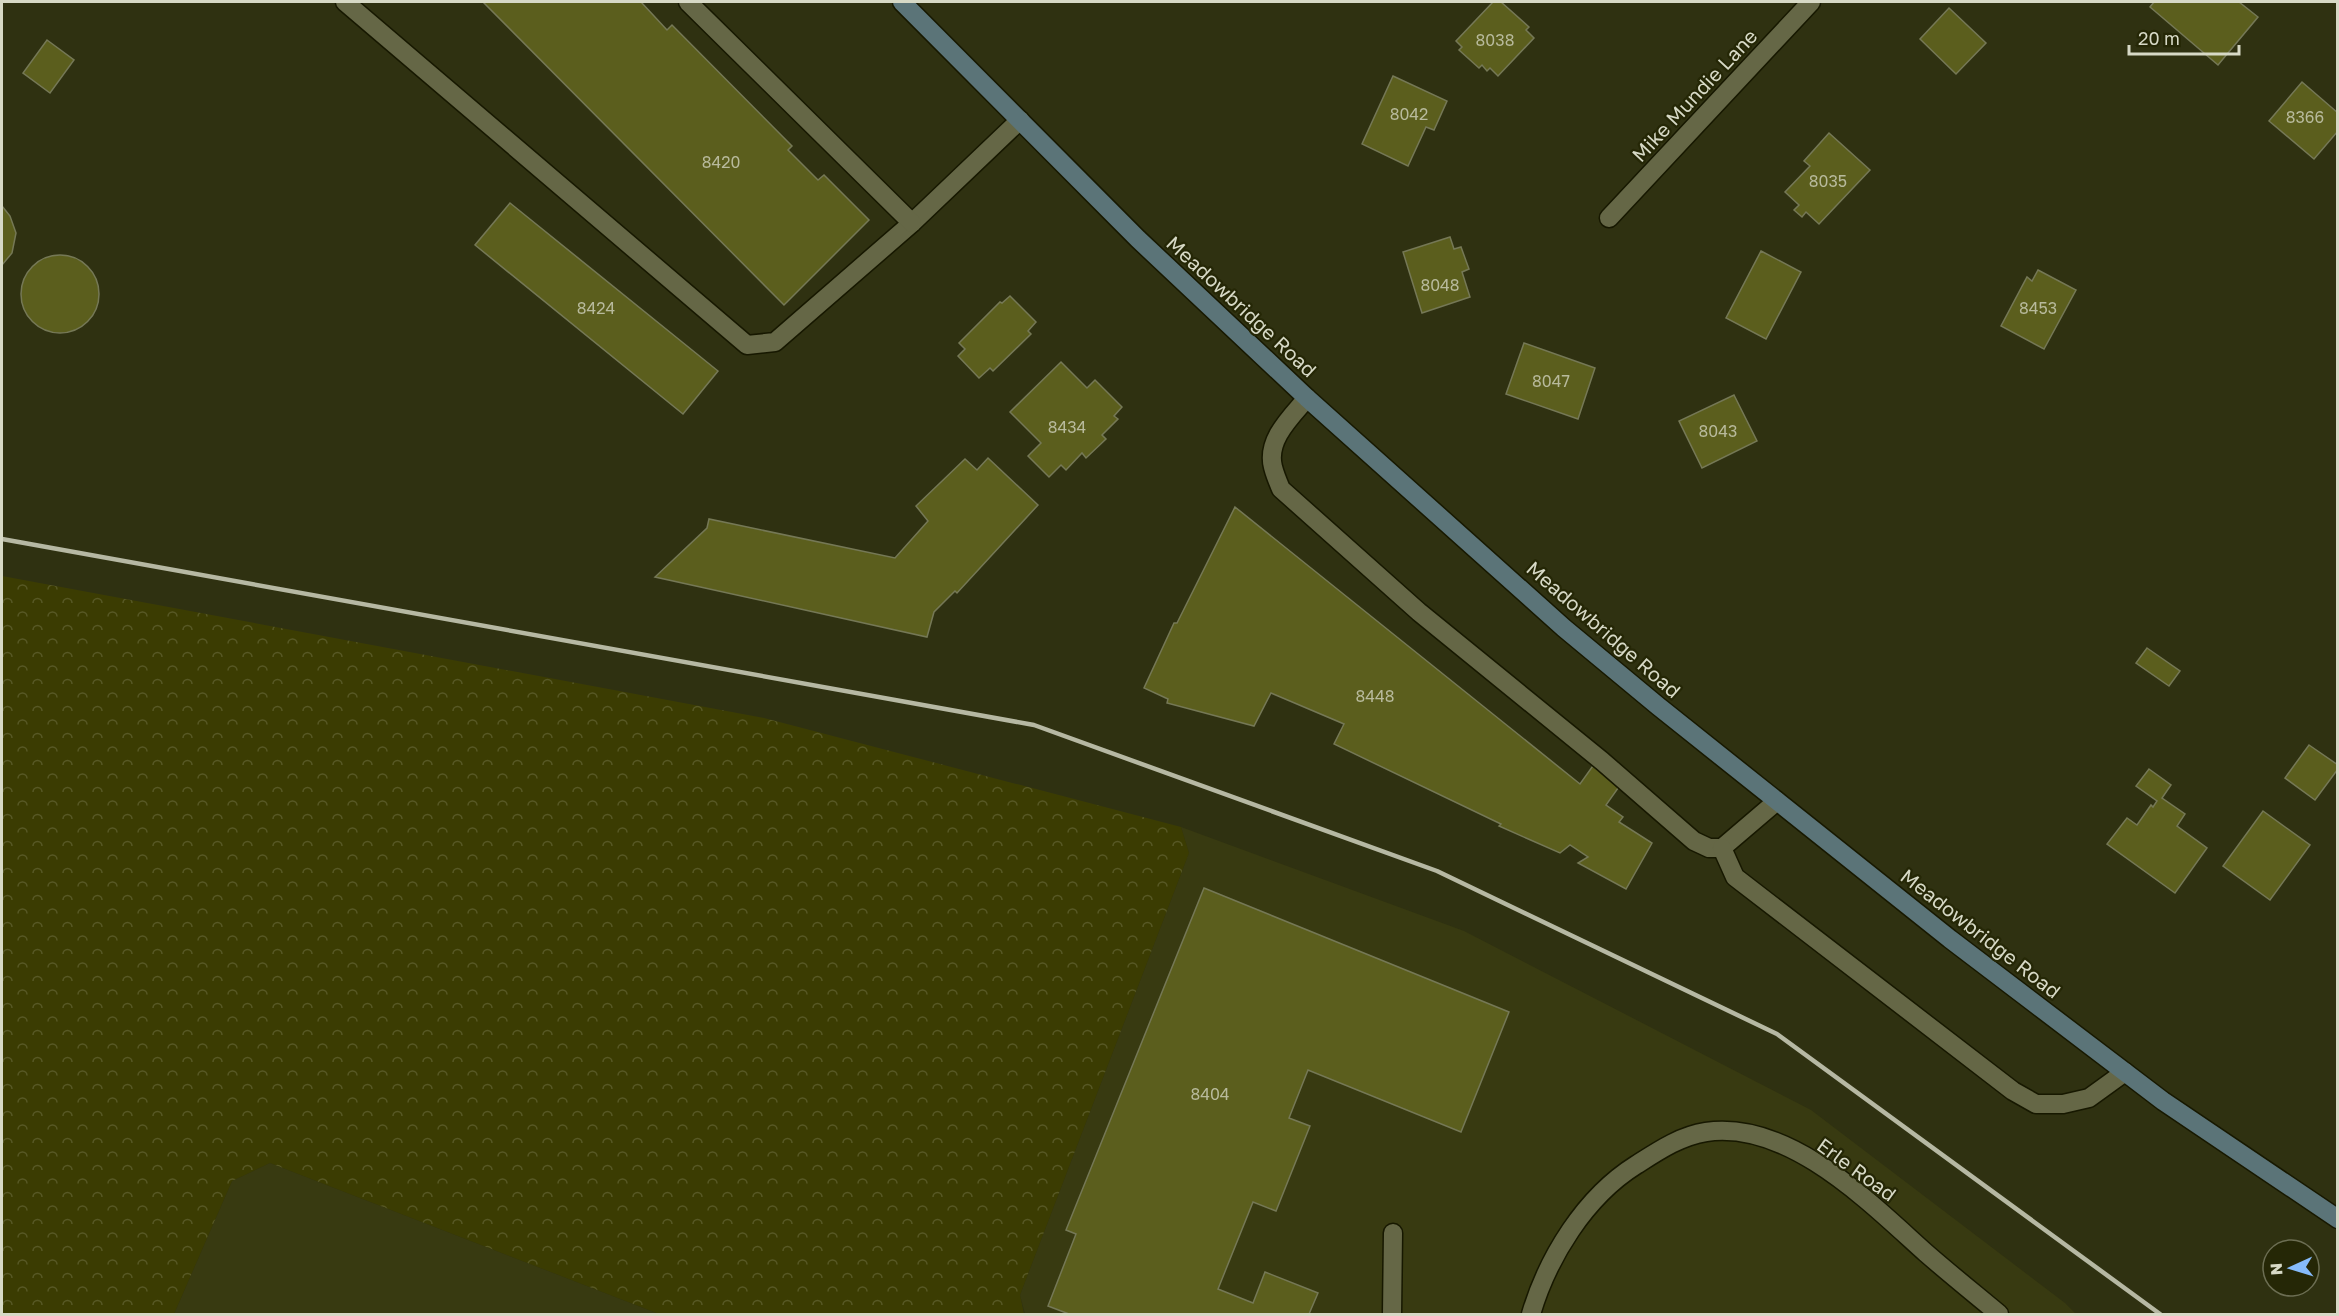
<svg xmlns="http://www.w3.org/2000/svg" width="2339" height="1316" font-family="'Golos Text',sans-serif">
<defs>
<pattern id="forest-crowns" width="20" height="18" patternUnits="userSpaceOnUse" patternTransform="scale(1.5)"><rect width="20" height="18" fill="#3b3c02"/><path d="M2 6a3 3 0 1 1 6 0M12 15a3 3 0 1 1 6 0" fill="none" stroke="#575825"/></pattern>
</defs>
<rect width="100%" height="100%" fill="#2f3111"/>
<g fill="#383a11">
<path d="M1181,827L1464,931L1811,1110L2065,1303L2076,1314H1025L1020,1295L1189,853Z"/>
<path d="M270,1163L659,1314H174L232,1181Z"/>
</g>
<path fill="url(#forest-crowns)" d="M2,576L764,718L1181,827L1189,853L1020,1295L1024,1314H659L270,1163L232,1181L174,1314H2Z"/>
<g fill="#5b5e1d" stroke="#757856" stroke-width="1.5">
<path d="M483,2H641L667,30L672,25L792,146L788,150L818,180L824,175L869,220L784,305Z"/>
<path d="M1493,2H1501L1529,27L1526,30L1534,38L1498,76L1490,68L1487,71L1482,65L1479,68L1459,50L1462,47L1456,41Z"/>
<path d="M2154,2H2239L2258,17L2218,65L2150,7Z"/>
<path d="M1949,8L1986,43L1956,74L1920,39Z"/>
<path d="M47,40L74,60L50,93L23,73Z"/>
<path d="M1393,76L1447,101L1434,130L1426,127L1408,166L1362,144Z"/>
<path d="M2302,82L2338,113V131L2314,159L2269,121Z"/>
<path d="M1829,133L1870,170L1819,224L1806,212L1802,217L1794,210L1799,205L1785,192L1810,166L1804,161Z"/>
<path d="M510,203L718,371L683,414L475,245Z"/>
<path d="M2,206L10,216L16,233L12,253L2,265Z"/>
<path d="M1450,237L1454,249L1461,247L1469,269L1462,272L1470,297L1422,313L1403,252Z"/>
<path d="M1761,251L1801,272L1766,339L1726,318Z"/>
<circle cx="60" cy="294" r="39"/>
<path d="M2038,270L2076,290L2044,349L2001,326L2027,277L2032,281Z"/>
<path d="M1010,296L1036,322L1028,331L1031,334L993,371L990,368L979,378L958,356L965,349L959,343L1000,302L1002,303Z"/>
<path d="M1524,343L1595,368L1578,419L1506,394Z"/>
<path d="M1061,362L1087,388L1095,380L1122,407L1114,416L1118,419L1102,435L1106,439L1086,458L1082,453L1066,470L1061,465L1049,477L1028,456L1041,443L1010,412Z"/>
<path d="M1734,395L1757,441L1702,468L1679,421Z"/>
<path d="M988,458L1038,505L957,593L955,591L934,612L927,637L655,577L707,528L709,519L895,558L928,521L916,506L965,459L977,470Z"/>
<path d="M1235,507L1580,784L1595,763L1621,784L1606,805L1623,817L1619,822L1652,843L1626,889L1578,863L1588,857L1570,845L1560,853L1499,826L1501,824L1334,744L1344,724L1271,693L1254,726L1167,703L1168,699L1144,688L1174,623H1177Z"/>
<path d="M2147,648L2180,671L2169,686L2136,663Z"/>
<path d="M2309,745L2338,765V769L2315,800L2285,778Z"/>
<path d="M2149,769L2171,785L2162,798L2185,814L2177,826L2207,848L2175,893L2107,844L2127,818L2137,825L2151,805L2153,807L2157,801L2136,786Z"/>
<path d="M2263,811L2310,845L2270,900L2223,866Z"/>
<path d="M1204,888L1509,1012L1461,1132L1308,1070L1289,1118L1310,1126L1276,1211L1253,1202L1218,1289L1253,1303L1265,1272L1318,1293L1309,1314H1069L1048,1306L1076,1234L1066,1230Z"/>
</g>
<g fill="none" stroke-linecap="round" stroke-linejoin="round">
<defs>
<g id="service">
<path d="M345,2L747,345L775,342L912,223L1020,120"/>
<path d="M688,2L912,223"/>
<path d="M1307,398C1291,417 1266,440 1273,467C1275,475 1278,482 1281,489L1419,612L1602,761L1694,841L1709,848H1722L1777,801"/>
<path d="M1722,848L1735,877L2013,1091L2036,1104H2063L2089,1098L2125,1072"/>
<path d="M1392,1314L1393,1233"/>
</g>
<g id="minor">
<path d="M1609,218L1811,2"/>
<path d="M1531,1314C1548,1257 1585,1197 1636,1165C1658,1151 1680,1136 1706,1132C1789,1120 1869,1202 1926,1253C1950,1274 1975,1294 1999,1314"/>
</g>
<path id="secondary" d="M902,2L1138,239L1307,398L1564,628L1658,706L1950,939L2163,1101L2338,1219"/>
</defs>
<use href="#service" stroke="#171800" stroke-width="21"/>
<use href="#minor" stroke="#171800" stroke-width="21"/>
<use href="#secondary" stroke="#171800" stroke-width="21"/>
<use href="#service" stroke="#656746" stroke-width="18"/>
<use href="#minor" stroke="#656746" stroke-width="18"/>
<use href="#secondary" stroke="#5b7478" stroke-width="18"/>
<path stroke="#b6b8a3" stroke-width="4.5" d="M2,539L1034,725L1437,871L1777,1034L2160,1314"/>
</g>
<g text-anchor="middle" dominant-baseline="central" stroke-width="4.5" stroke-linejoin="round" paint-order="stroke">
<g font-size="16" fill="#b8ba9c">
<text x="1495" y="40">8038</text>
<text x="1409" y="114">8042</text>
<text x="2305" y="117">8366</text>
<text x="721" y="162">8420</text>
<text x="1828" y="181">8035</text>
<text x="1440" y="285">8048</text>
<text x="596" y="308">8424</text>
<text x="2038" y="308">8453</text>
<text x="1551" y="381">8047</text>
<text x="1067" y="427">8434</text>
<text x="1718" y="431">8043</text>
<text x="1375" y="696">8448</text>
<text x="1210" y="1094">8404</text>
</g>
<g font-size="20" fill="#d7d9c6" stroke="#252706">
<text transform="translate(1694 95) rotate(-47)">Mike Mundie Lane</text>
<text transform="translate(1242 306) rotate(43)">Meadowbridge Road</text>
<text transform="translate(1604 629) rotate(41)">Meadowbridge Road</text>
<text transform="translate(1981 933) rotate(38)">Meadowbridge Road</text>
<text transform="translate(1857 1169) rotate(36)">Erle Road</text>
</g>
</g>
<rect width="2339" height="1316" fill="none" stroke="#d7d9c6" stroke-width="6"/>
<g transform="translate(2291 1268) rotate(266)"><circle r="28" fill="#252706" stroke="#6c6e53" stroke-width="1.5"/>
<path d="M0-4.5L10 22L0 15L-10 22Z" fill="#86bbfb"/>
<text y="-9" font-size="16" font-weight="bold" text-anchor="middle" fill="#d7d9c6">N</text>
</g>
<path d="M2129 45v9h110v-9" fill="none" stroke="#d7d9c6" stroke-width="3"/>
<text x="2138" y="45" font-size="18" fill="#d7d9c6" stroke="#252706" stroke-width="4.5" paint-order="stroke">20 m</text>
</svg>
